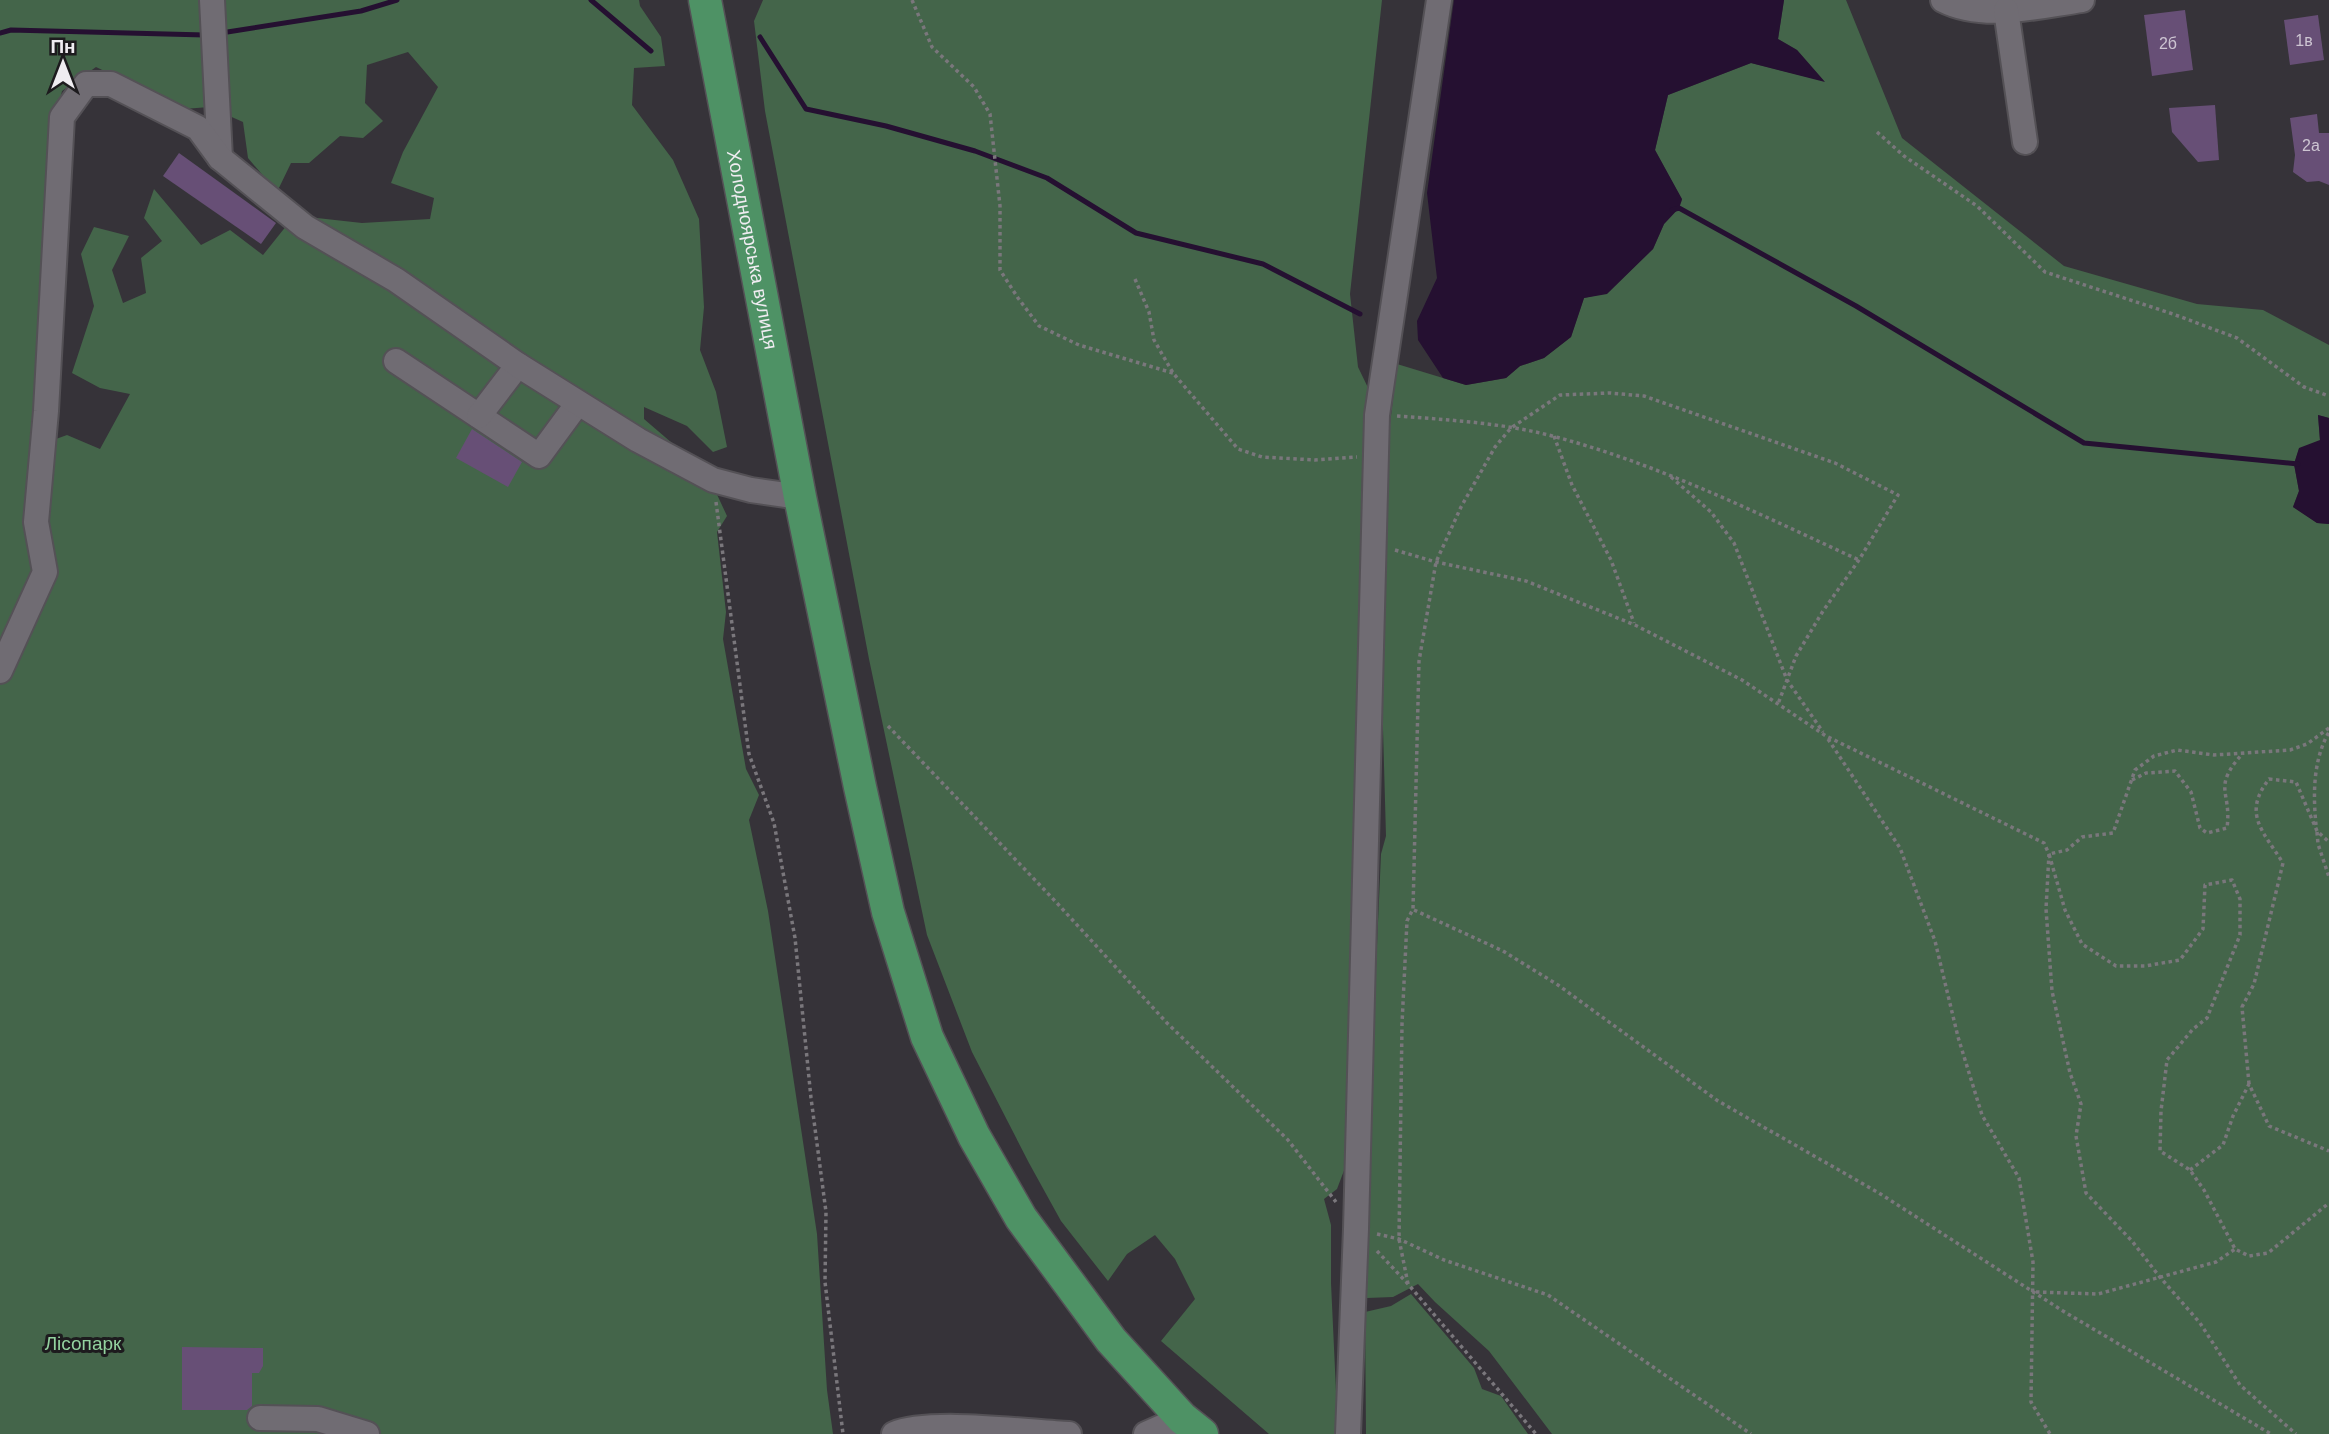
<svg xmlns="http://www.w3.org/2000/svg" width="2329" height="1434" font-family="Helvetica,sans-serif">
<rect width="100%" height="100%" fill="#363339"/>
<g fill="#44654a" fill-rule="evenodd">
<path d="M0,0H639L640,6L661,37L665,66L634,68L632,105L673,160L699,219L704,307L700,350L716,392L727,447L713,452L687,426L644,407V419L707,473L727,516L717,532L726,612L723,639L746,769L759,795L749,820L768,911L817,1234L827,1390L833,1434H0ZM408,52L438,87L403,152L391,183L434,198L430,219L362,223L308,217L287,225L263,255L230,230L201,245L154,189L144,218L162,241L141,258L146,293L123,303L112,270L129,236L94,227L81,254L94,306L72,373L100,388L130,394L100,449L67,435L31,448L50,141L62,91L96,67L184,109L209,107L243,122L248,158L277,192L291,163H309L340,136L363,138L383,121L365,103L367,65Z"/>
<path d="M763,0H1382L1350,294L1358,367L1373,398L1362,476L1355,912L1348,1160L1337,1189L1324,1199L1331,1225V1283L1338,1434H1269L1161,1341L1195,1299L1175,1259L1155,1235L1127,1254L1108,1281L1061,1221L1029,1163L972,1052L927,935L869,659L765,111L754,21Z"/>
<path d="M1784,0H1846L1902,138L2064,266L2197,304L2263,310L2329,345V418L2318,415L2320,441L2299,449L2294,464L2299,491L2293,507L2317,523L2329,524V1434H1552L1489,1351L1435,1302L1418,1284L1393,1297L1367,1298L1366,1196L1381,854L1386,836L1382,694L1383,484L1397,364L1466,385L1506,378L1520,366L1544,358L1571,337L1584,298L1607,293L1653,249L1664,224L1679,208L1682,200L1655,150L1668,95L1751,63L1824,81L1797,50L1778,39Z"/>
<path d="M1411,1294L1474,1368L1482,1389L1501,1396L1528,1434H1366L1365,1312L1391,1306Z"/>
</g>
<g fill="#251031">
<path d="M1454,0H1784L1778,39L1797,50L1825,82L1751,63L1668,95L1655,150L1682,199L1679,208L1664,224L1653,249L1607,294L1584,298L1571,337L1544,358L1520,366L1506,378L1466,385L1443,378L1418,340L1417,321L1437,278L1427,193Z"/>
<path d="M2318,415L2329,418V524L2317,523L2293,507L2299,491L2294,464L2299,448L2320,440Z"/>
</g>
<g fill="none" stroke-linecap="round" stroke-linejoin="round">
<g stroke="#251031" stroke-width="5">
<path d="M591,0L651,51"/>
<path d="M0,33L11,30L205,35"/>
<path d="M221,33L361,11L397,0"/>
<path d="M760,37L806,109L886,126L975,151L1047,178L1136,233L1263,264L1360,314"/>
<path d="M1672,210L1679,208L1856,306L2084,443L2298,464"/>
</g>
</g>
<g fill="#674f76">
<path d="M2185,10L2193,70L2152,76L2144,15Z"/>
<path d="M2318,15L2324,60L2290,65L2284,20Z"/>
<path d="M2215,105L2219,160L2198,162L2172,132L2169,108Z"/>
<path d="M2317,114L2319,133H2329V185L2319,181L2307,182L2293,172L2295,155L2290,118Z"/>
<path d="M179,153L276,223L261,244L163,176Z"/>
<path d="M472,429L522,462L508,487L456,458Z"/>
<path d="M182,1347L263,1348V1366L259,1373H252V1406L247,1410H182Z"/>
</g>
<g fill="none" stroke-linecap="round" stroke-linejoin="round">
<defs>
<g id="minor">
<path d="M212,0L220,158"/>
<path d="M1943,0C1984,21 2039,6 2082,0"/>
<path d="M2006,10L2025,142"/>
<path d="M396,361L539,456L578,403"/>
<path d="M479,416L518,365"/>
<path d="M0,671L45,572L36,522L46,411L62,117L86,84H111L198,128L220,158L305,227L396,280L518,365L638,440L713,480L751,490L800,497"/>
<path d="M260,1418L318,1419L367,1434"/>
<path d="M894,1434C929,1419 1027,1432 1069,1434"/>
<path d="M1146,1434L1182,1418"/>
<path d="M1348,1434L1356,1229L1377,415L1439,0"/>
</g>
<g id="major">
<path id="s1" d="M705,0L800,497L860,787L888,912L927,1037L974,1136L1021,1218L1111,1340L1182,1418L1202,1434"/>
</g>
</defs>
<use href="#minor" stroke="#545156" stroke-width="28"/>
<use href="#major" stroke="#545156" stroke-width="35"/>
<g stroke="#7a777c" stroke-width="3.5" stroke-dasharray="3.5 3.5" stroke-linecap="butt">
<path d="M912,0L932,47L974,87L990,114L1000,206V270L1018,298L1039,326L1079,345L1173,373"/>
<path d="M1877,132L1904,156L1977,206L2045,272L2173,314L2237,338L2304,387L2329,396"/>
<path d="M1135,279L1149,312L1154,340L1173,373L1238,449L1262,457L1315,460L1357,457"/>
<path d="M1397,416C1450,420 1505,423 1556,437C1661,465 1761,515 1859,560"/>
<path d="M1554,436L1572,485L1611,560L1634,623"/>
<path d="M1671,477L1711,512L1734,543L1787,680L1823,732"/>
<path d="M716,502L749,754L774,823L795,938L811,1098L826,1212L825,1282L843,1434"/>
<path d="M1395,550L1436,562L1526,581L1635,625L1742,680L1826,736L2044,843L2049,854L2046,909L2052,991L2070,1073L2081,1104L2076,1136L2086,1193L2132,1241L2159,1276L2200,1323L2240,1385L2296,1434"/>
<path d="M888,726L1056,902L1167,1023L1288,1140L1336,1202"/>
<path d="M2329,728L2307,744L2290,750L2214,755L2177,750L2154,756L2135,770L2113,833L2082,837L2067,850L2049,854L2065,910L2082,944L2116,966H2145L2180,960L2203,929L2205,885L2232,880L2240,899V935L2207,1018L2193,1029L2167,1060L2161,1111L2160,1151L2190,1170L2204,1190L2235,1249L2249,1256L2268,1253L2329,1203"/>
<path d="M1828,739L1900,848L1935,941L1958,1037L1982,1115L2019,1178L2033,1262L2031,1402L2050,1434"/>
<path d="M2132,780L2146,773L2175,771L2191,792L2200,828L2207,833L2227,828C2232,790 2211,789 2243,753"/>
<path d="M2316,825C2313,794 2313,760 2329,732"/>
<path d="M2317,832L2318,844L2329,877"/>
<path d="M1414,910L1503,951L1558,985L1718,1101L1879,1193L2063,1311L2271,1434"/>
<path d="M2249,1084L2242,1007L2254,984L2283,863C2263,831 2242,814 2269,779L2296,782L2317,831L2329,842"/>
<path d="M2190,1170L2223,1145L2233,1116L2249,1084L2269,1126L2329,1151"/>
<path d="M1377,1234L1399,1239L1444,1260L1548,1295L1751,1434"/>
<path d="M1377,1251L1408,1284L1536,1434"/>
<path d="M1408,1284L1399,1239L1402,1024L1407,921L1413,909L1419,661L1436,562L1461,507L1495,447L1511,428L1560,395L1610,393L1644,396L1835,463L1898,495L1859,560L1823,611L1796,656L1778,704"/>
<path d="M2036,1292L2098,1294L2216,1262L2235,1249"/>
</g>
<use href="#minor" stroke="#706c73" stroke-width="24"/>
<use href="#major" stroke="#4e9265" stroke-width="32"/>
</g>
<g text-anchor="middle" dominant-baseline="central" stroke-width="6" stroke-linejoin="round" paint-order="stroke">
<g font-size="16" fill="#cdc5d2">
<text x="2304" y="40">1в</text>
<text x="2168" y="43">2б</text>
<text x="2311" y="145">2а</text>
</g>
<g font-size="19" fill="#efecf1" stroke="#1d1b1e">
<text stroke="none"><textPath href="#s1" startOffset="254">Холодноярська вулиця</textPath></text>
</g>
<g font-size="19" fill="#93d29f" stroke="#1d1b1e">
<text x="83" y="1343">Лісопарк</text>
</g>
</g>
<g transform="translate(63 63)" stroke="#1d1b1e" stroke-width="5" paint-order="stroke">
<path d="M0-5L12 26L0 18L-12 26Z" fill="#efecf1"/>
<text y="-10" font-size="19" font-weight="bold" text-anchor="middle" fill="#efecf1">Пн</text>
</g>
</svg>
